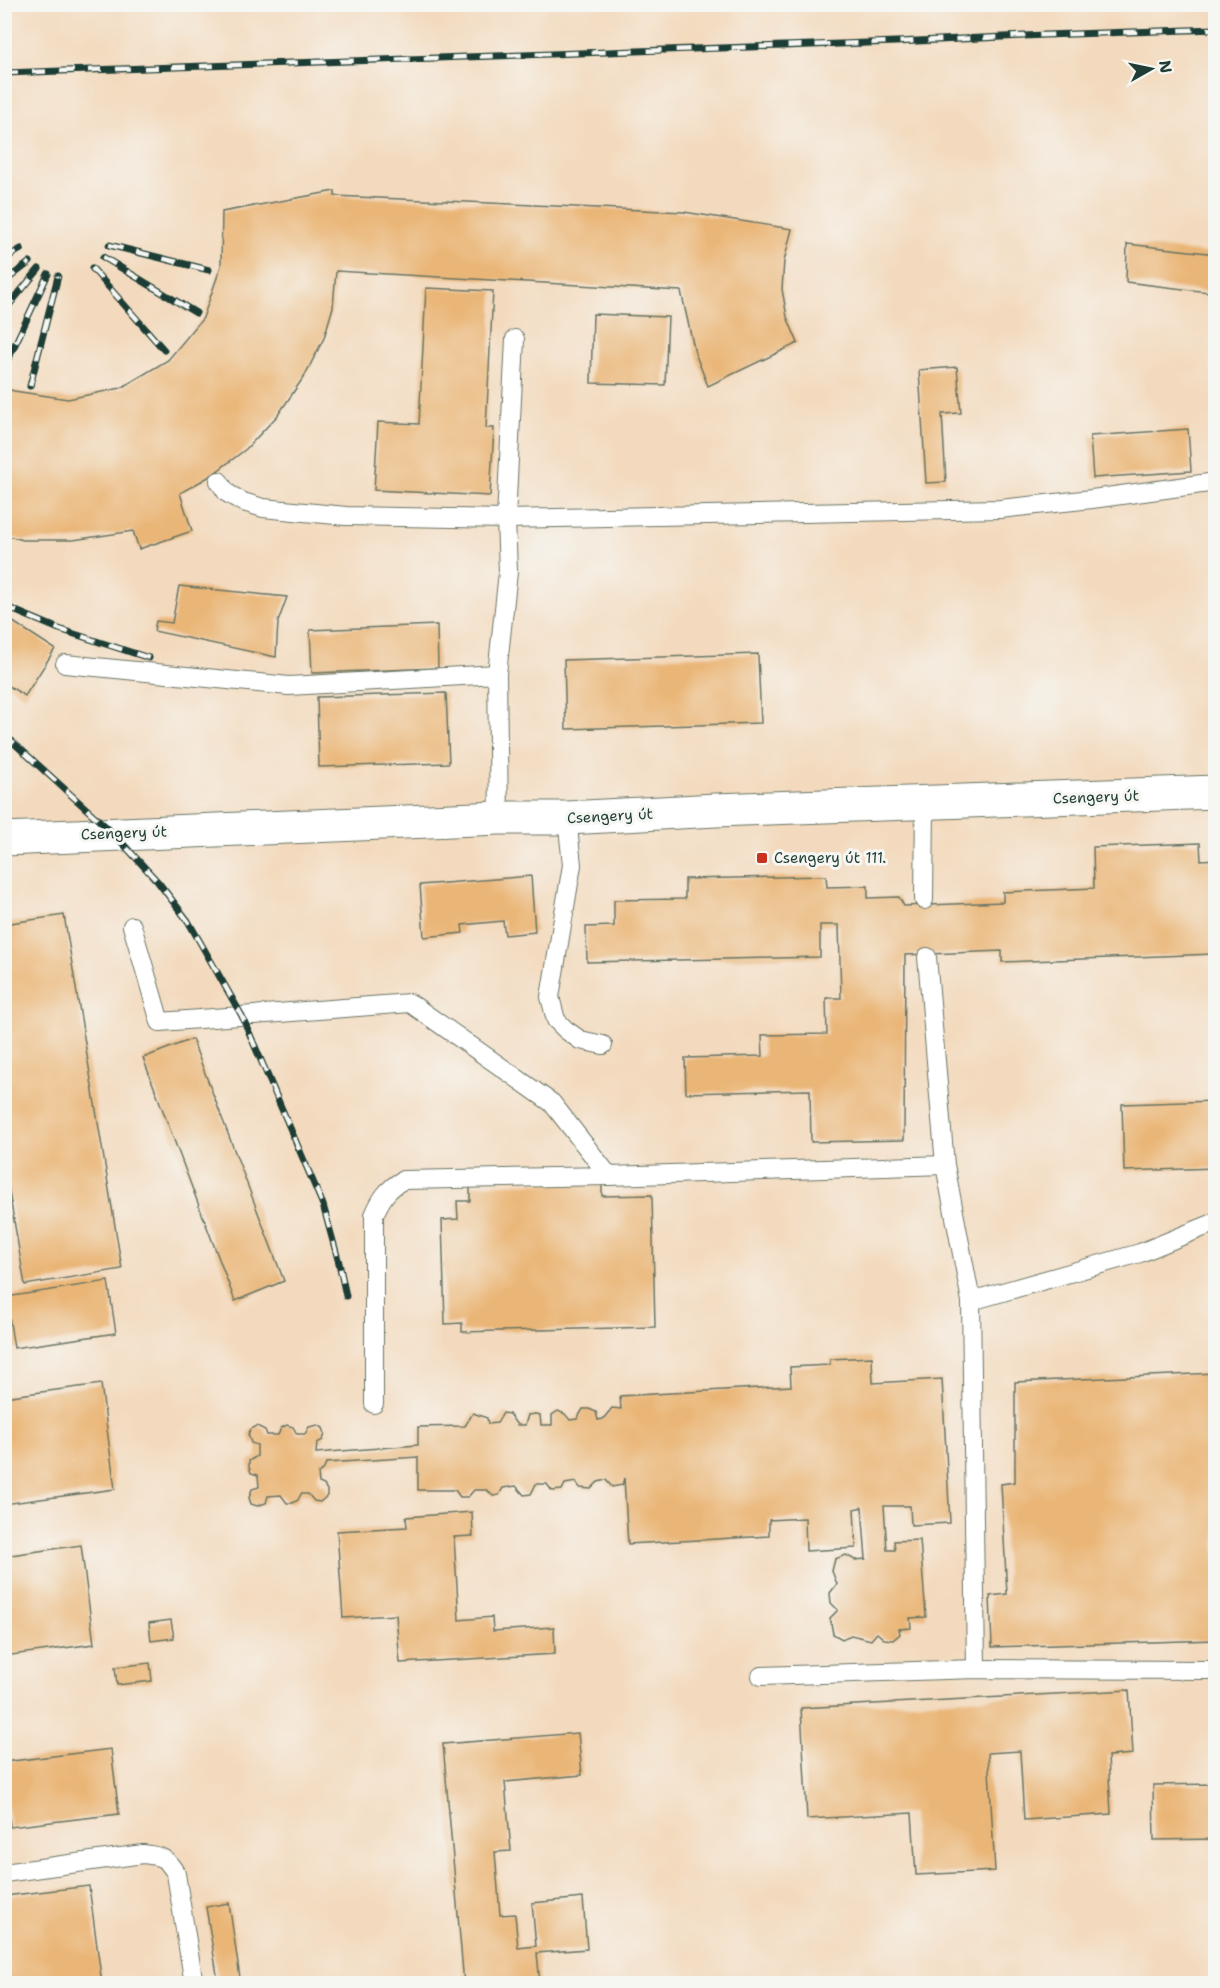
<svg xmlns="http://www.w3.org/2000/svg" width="1220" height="1988" font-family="'Shantell Sans',sans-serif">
<rect width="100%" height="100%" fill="#f6f6f2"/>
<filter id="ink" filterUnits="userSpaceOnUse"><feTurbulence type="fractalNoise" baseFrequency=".0167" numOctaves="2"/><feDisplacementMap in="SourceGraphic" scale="12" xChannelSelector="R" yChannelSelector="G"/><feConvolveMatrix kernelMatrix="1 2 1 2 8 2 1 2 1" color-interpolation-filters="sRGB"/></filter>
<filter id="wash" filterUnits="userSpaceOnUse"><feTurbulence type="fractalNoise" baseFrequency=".008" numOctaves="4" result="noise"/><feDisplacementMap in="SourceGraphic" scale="24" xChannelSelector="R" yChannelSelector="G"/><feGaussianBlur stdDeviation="1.35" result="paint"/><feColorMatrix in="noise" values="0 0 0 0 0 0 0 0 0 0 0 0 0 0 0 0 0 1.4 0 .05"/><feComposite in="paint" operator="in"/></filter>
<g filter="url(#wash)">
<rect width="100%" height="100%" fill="#f3dabe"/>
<g id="blocks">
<g fill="#eab677">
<path d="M335,191V196L684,212L792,229L784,261L782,289L787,317L798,343L708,386L695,353L681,291L336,271L333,307L324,338L305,375L278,415L246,449L212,475L180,493L192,531L139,549L133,531L73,540H23L4,535V388L14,391L68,399L121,388L168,360L203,318L221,266L222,212Z"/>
<path d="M1127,244L1216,254V293L1126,282Z"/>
<path d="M426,288L493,291L486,428H494L490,496L374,490L378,422L419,424Z"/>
<path d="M593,314L668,317L665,385L591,383Z"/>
<path d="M957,367L961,413L942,414L946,482L926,483L919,370Z"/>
<path d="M1188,429L1191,471L1093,478L1090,436Z"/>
<path d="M179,586L287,597L278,622L276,657L154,631L156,621L172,623Z"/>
<path d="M4,616L55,649L25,696L4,683Z"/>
<path d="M437,625L438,668L312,673L310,630Z"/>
<path d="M758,654L761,723L566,729L564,660Z"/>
<path d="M446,693L449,763L319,767L317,697Z"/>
<path d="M1200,843L1201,860L1216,859V934H1213L1214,954L1002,962V951L905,955L904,1140L811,1142L810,1090L686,1093L685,1058L763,1056L762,1035L827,1034L826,998H841L839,925H820V957L587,962L586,927L614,926V900L685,899V879L826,876L827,887L868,886V898L899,897L904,906L1003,902V892L1094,888L1093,847Z"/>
<path d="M531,876L535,932L505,935L503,921L462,925L463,933L424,937L420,885Z"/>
<path d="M64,915L122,1269L25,1285L4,1162V924Z"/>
<path d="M192,1039L284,1281L235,1301L143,1058Z"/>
<path d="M1216,1101V1168L1124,1171L1122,1104Z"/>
<path d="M602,1181V1196L652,1195L655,1327L462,1332V1323L445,1324L442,1220L458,1219L457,1201H470V1185Z"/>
<path d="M108,1281L116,1333L14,1348L6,1297Z"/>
<path d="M872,1357L873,1383L942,1379L950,1523L911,1525L910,1506H884L887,1550H895L894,1541L920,1540L926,1617L910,1618L911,1628L899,1629L900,1634L893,1640L884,1639L877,1633L871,1640L851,1635L842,1639L833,1634L830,1618L838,1610L831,1603L830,1593L837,1584L832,1571L835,1559L846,1555L855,1560L866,1559L862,1507L854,1509L856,1548L806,1551L805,1518L769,1520V1536L628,1544L624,1478L622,1485L612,1487L606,1480L598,1482L591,1489L580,1488L576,1482L565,1484L562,1490L552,1491L547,1484H536L531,1494L524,1495L516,1486L503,1488L499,1495L493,1496L487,1490H474L468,1497H460L455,1490H418V1457L326,1463L324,1469L318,1473L319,1483L324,1485L327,1490V1496L320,1502L314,1501L308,1494H301L298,1500L293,1503H287L281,1495L268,1496L266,1503L257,1506L251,1504L249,1498L252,1489L259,1487L258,1475L251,1473L249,1467V1461L257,1456V1445L251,1443L248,1434L251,1429L257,1426L265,1430L267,1435H278L281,1428L287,1425L293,1427L297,1434H305L309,1427L318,1425L323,1428L325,1434L323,1440L317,1443L316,1453L418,1445V1427L465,1426L473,1413L487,1418L488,1424L497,1423L503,1413L509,1414L517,1425H525L528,1415L535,1414L540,1415L541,1425H552V1415L558,1411L565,1414L570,1420L577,1419L583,1409H589L596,1412L598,1420L603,1419L612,1408L621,1409L620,1396L791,1386L790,1367L830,1365V1359Z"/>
<path d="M1216,1373V1640L992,1647L990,1596L1007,1594L1001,1484L1015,1482V1382Z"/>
<path d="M101,1384L115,1489L4,1504V1397Z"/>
<path d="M472,1512L473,1536L454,1537L459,1620L492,1617L493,1631L554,1627L555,1654L400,1663L396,1615L343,1618L337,1531L407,1527L406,1517Z"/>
<path d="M81,1545L94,1644L4,1656V1556Z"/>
<path d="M171,1620L174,1638L151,1641L149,1623Z"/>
<path d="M150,1663L152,1681L117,1685L115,1667Z"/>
<path d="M1129,1690L1133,1754L1108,1756L1111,1814L1024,1820L1020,1751L988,1753L995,1871L916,1875L912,1813L807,1819L801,1708Z"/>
<path d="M578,1733L582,1775L505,1782L511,1851L495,1852L500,1915L515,1914L518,1948L536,1946L532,1903L583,1898L587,1949L537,1953L540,1984H464L443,1744Z"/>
<path d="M111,1749L119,1814L10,1827L4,1762Z"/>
<path d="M1216,1784V1839L1154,1840L1153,1785Z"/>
<path d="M89,1886L102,1984H5V1896Z"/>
<path d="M229,1903L240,1978L218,1981L206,1907Z"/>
</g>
</g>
</g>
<g filter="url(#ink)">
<use href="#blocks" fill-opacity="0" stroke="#697464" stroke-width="1.5"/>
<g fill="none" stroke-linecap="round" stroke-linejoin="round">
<defs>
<g id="service">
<path d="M219,481L227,493L243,502L263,508L346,516L506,519L1000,509L1092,499L1216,482"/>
<path d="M65,664L289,686L497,674"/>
<path d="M499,818L497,674L508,572L506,519L515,339"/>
<path d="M567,818L572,865L550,997L556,1020L566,1030L580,1040L603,1045"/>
<path d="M924,900L925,803"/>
<path d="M132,926L160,1022L410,1003L552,1103L609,1176L403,1180C387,1189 381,1199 374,1215V1404"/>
<path d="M927,957L945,1165L971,1301L976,1669"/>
<path d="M609,1176L945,1165"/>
<path d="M971,1301L1140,1253L1216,1222"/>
<path d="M761,1676L976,1669L1216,1670"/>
<path d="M4,1873L143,1854C162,1856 167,1858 176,1874L194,1984"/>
</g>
<path id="secondary" d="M4,839L499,818H567L716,810L1216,792"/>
</defs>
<use href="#service" stroke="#697464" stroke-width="20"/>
<use href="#secondary" stroke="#697464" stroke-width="35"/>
<use href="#service" stroke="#fff" stroke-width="18"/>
<use href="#secondary" stroke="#fff" stroke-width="33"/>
<defs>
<g id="rail">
<path d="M4,73L896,42L1045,35L1216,29"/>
<path d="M109,245L209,270"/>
<path d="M103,257L196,313"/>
<path d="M4,259L21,249"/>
<path d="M92,268L164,350"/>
<path d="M4,282L30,262"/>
<path d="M4,311L39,269"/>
<path d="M4,368L48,274"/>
<path d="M30,386L58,276"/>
<path d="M4,606L59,629L149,658"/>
<path d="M4,734L114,834L158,882L188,921L242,1016L323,1205L339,1263L346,1296"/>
</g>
</defs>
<use href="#rail" stroke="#1f3d34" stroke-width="7"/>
<use href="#rail" stroke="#f6f6f2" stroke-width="4.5" stroke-dasharray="14" stroke-linecap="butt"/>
</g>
</g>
<rect fill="#c8321e" stroke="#f6f6f2" stroke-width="2" x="756" y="852" width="12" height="12" rx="3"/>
<g text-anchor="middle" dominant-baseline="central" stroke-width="6" stroke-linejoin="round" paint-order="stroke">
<g font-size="15" fill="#1f3d34" stroke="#f6f6f2">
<text transform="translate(1096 797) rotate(-2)">Csengery út</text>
<text transform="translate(610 816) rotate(-3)">Csengery út</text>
<text transform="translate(124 833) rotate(-2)">Csengery út</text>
</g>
<g font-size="15" fill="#1f3d34" stroke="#f6f6f2" text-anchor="start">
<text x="774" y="858">Csengery út 111.</text>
</g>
</g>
<rect width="1220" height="1988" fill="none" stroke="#f6f6f2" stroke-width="24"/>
<g transform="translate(1151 69) rotate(81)" stroke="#f6f6f2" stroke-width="4.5" paint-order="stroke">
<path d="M0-4.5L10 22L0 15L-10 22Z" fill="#1f3d34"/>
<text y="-9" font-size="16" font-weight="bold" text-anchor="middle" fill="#1f3d34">N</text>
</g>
</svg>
